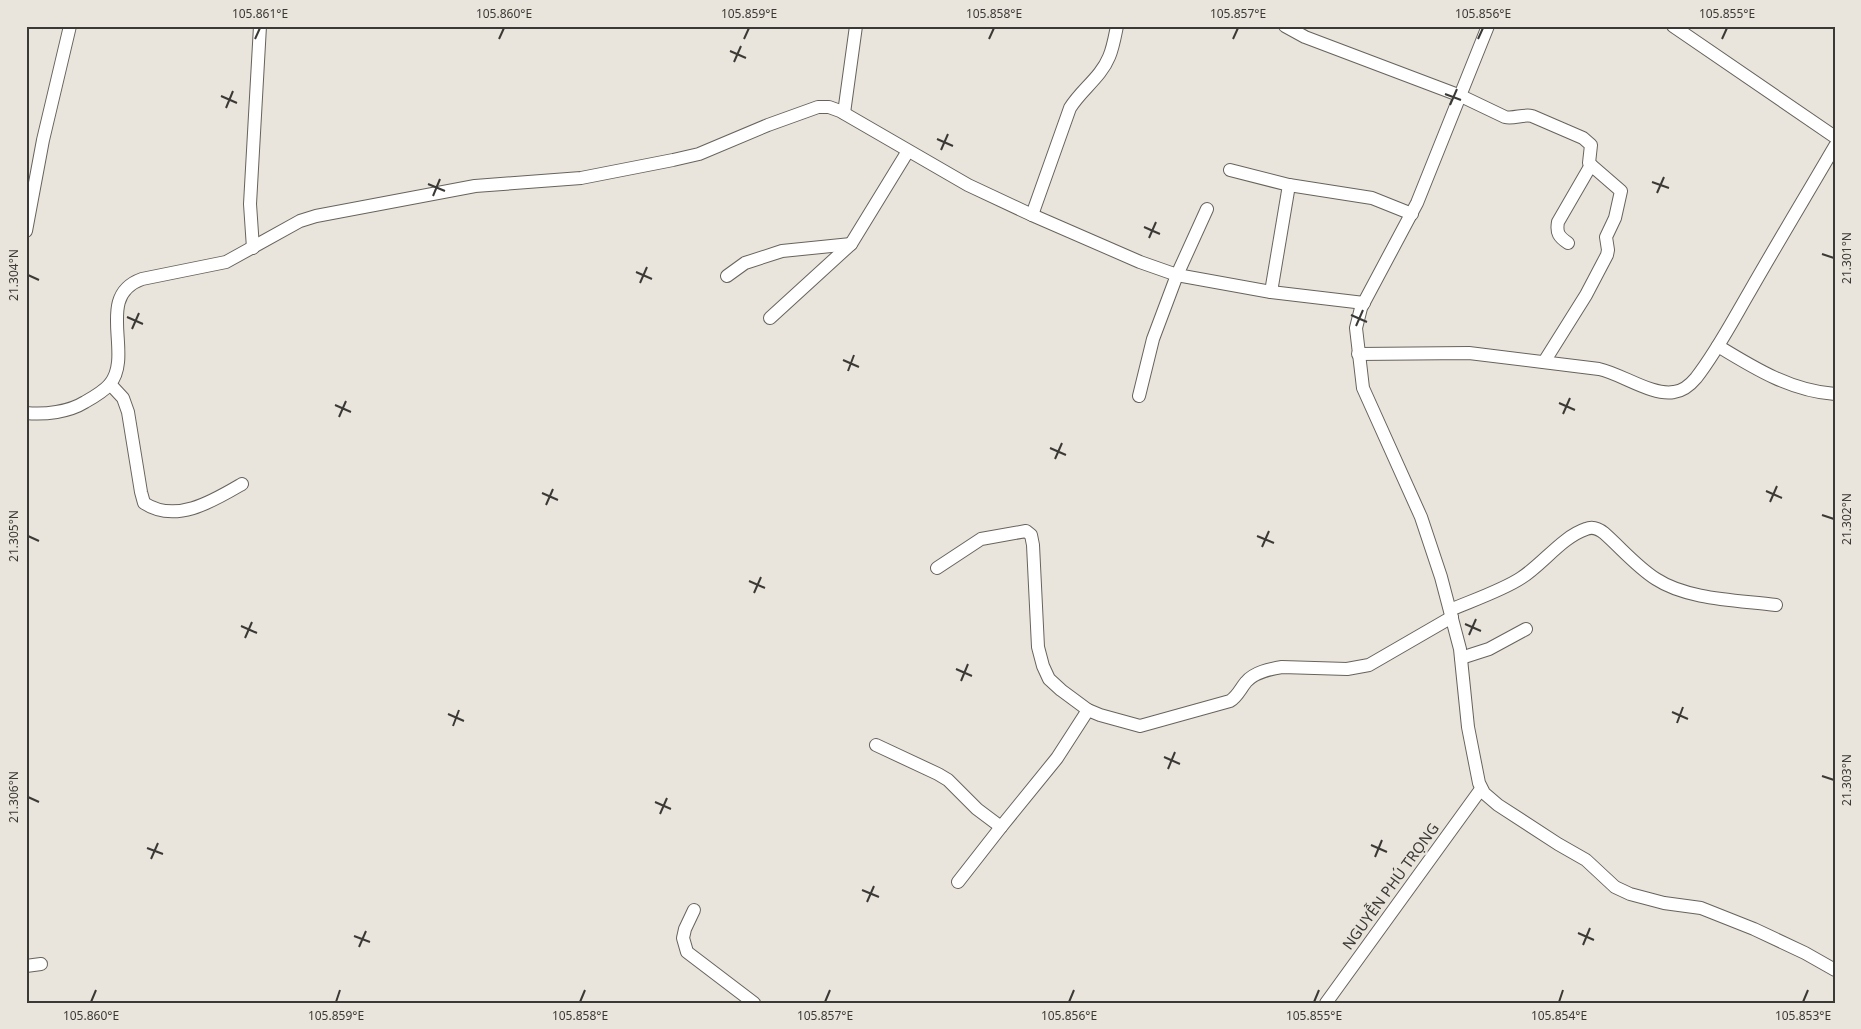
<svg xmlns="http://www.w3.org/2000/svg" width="1861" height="1029" font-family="'Noto Sans',sans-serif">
<rect width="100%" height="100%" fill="#e9e5dc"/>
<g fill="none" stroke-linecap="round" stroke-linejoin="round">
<defs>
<g id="street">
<path d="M1285,26L1305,37L1461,96L1505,117C1514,119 1523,114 1532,116L1583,138L1591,145L1589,163L1591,165"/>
<path d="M1488,26L1417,203L1361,308L1356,328L1363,388L1421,517L1441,577L1460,649L1468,727L1479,783L1484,793L1498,805L1558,844L1586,860L1615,887L1630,894L1664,903L1701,908L1754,929L1805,953L1835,970"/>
<path d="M1673,26L1835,137"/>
<path d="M844,113L856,26"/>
<path d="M1230,170L1289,185L1372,198L1412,214"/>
<path d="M1032,215L1070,108C1081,90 1101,77 1109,57C1113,48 1115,36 1117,26"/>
<path d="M26,231L43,140L70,26"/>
<path d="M253,248L250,204L260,26"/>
<path d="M727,276L745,263L782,251L851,244"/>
<path d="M1271,292L1289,185"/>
<path d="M770,318L851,244L908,151"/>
<path d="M1718,346C1754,368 1791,391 1835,394"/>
<path d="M1358,354L1469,353L1599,369C1622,374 1652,396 1674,392C1683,391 1691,384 1696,378C1717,351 1733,320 1750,291C1778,242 1807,194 1835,146"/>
<path d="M1544,362L1586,295L1607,255L1608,250L1606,237L1615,218L1621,191L1591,165L1558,222C1556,233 1559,237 1568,243"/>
<path d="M110,384L123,398L128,412L141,492L144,503C176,524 213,501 242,484"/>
<path d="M1139,396L1153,339L1177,275L1207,209"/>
<path d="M26,413C45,415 69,412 85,402C94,397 103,392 110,384C134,354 94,296 142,279L226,262L300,221L316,216L475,186L581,178L673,160L699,154L768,125L818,107H829L840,111L968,185L1032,215L1140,262L1177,275L1271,292L1364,303"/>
<path d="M937,568L981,539L1026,531L1031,535L1033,545L1038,647L1043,666L1049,679L1061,690L1088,710L1100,715L1140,726L1230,701C1238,696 1240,689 1246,682C1254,672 1270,669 1282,667L1347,669L1369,665L1452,617"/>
<path d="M1450,610C1471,601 1503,590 1521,578C1543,564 1562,537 1586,529C1593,526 1599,529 1604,533C1621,548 1637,567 1656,579C1688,600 1739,600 1776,605"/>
<path d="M1461,658L1489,649L1526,629"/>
<path d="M876,745L938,774L948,780L977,809L1001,827"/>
<path d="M958,882L1001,827L1057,758L1088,710"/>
<path d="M694,910L685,929L683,938L687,952L754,1003"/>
<path d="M26,966L41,964"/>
<path d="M1326,1003L1481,789"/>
</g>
</defs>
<use href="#street" stroke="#67635c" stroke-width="14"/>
<use href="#street" stroke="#fff" stroke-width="12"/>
</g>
<path fill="none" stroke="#3b3936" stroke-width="2" d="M255,39L260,28M499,39L504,28M744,39L749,28M989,39L994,28M1233,39L1238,28M1478,39L1483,28M1722,39L1727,28M730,51L746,58M734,62L741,46M1445,94L1461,100M221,96L237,103M1450,105L1457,89M226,108L233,91M937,139L953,146M941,150L948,134M1652,182L1669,188M428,184L445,191M1657,193L1664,177M433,196L440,179M1144,227L1160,234M1149,238L1156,222M1822,254L1834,258M636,272L652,279M28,275L39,280M640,283L647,267M1351,315L1367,322M127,317L143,324M1356,326L1363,310M132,329L139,313M843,360L859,367M848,371L854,355M1559,403L1575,410M335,405L351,412M1563,414L1570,398M339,417L346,401M1050,448L1066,455M1055,459L1062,443M1766,491L1782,498M542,493L558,500M1770,502L1777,486M546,505L553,489M1822,515L1834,519M28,536L39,541M1257,536L1274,543M1262,547L1269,531M749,581L765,588M754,593L761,577M1465,624L1481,631M241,626L257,633M1469,635L1476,619M245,638L252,622M956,669L972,676M961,681L968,664M1672,712L1688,719M448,714L464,721M1677,723L1683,707M453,726L459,710M1164,757L1180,764M1168,769L1175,752M1822,776L1834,780M28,797L39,802M655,802L671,809M660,814L667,798M1371,845L1387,852M147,848L163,854M1375,857L1382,840M151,859L158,843M862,890L879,897M867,902L874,886M1578,933L1594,940M354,936L370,942M1583,945L1590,928M359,947L366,931M91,1002L96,990M336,1002L340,990M580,1002L585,990M825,1002L830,990M1069,1002L1074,990M1314,1002L1319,990M1559,1002L1563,990M1803,1002L1808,990"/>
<g text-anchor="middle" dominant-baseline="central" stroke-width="5" stroke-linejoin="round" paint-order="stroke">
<g font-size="15" fill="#3b3936" stroke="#e9e5dc">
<text transform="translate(1390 886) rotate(-54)">NGUYỄN PHÚ TRỌNG</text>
</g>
</g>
<rect width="1861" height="1029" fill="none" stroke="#e9e5dc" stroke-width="55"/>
<rect x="28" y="28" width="1806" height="974" fill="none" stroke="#3b3936" stroke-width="2"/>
<g font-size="12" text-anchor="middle" fill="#3b3936">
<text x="260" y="18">105.861°E</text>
<text x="504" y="18">105.860°E</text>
<text x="749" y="18">105.859°E</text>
<text x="994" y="18">105.858°E</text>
<text x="1238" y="18">105.857°E</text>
<text x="1483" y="18">105.856°E</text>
<text x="1727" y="18">105.855°E</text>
<text transform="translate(1847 258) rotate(-90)" y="4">21.301°N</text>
<text transform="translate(14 275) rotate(-90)" y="4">21.304°N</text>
<text transform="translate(1847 519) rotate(-90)" y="4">21.302°N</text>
<text transform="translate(14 536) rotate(-90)" y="4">21.305°N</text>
<text transform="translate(1847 780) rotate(-90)" y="4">21.303°N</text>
<text transform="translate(14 797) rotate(-90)" y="4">21.306°N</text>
<text x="91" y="1020">105.860°E</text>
<text x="336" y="1020">105.859°E</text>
<text x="580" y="1020">105.858°E</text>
<text x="825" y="1020">105.857°E</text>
<text x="1069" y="1020">105.856°E</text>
<text x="1314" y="1020">105.855°E</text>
<text x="1559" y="1020">105.854°E</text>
<text x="1803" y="1020">105.853°E</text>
</g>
</svg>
